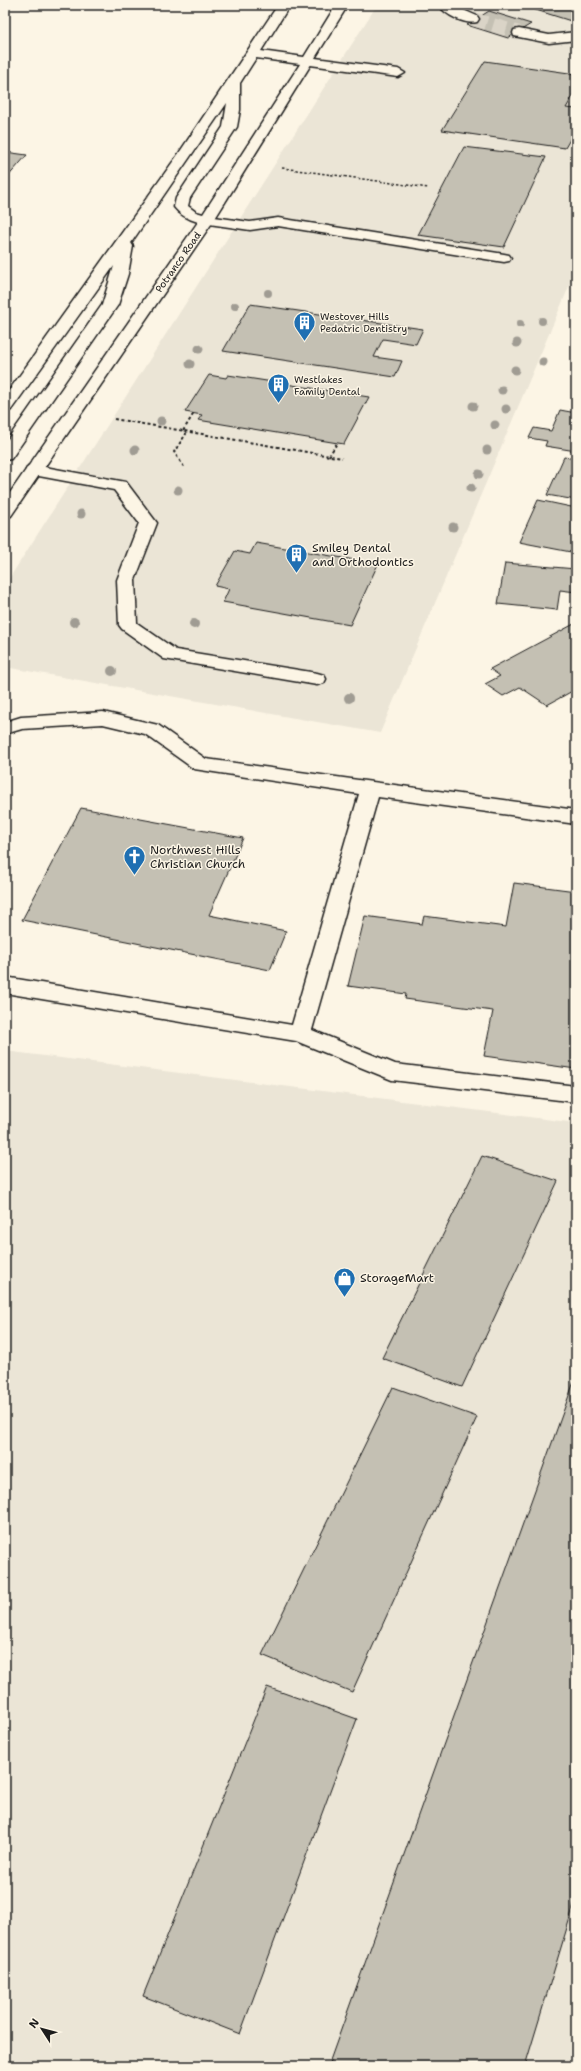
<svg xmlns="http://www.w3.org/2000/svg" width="581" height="2071" font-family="'Shantell Sans',sans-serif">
<rect width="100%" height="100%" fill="#fcf5e5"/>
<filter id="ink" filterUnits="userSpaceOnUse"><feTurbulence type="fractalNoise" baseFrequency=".025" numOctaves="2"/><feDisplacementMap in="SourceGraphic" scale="8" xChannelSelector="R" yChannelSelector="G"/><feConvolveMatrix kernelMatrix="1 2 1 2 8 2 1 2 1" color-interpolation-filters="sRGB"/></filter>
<g filter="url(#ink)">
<g fill="#ebe5d6">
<path d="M377,5H576V270L380,733L5,667V585Z"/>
<path d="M5,1051L576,1123V2066H5Z"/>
</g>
<g fill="#c4c0b3" stroke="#1c1c1c">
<path d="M520,5H576V18L571,21Z"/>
<path d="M489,11L531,24L508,38L467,25Z"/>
<path d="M485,61L576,74V91L566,108L576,109V129L565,148L442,130Z"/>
<path d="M464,147L546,157L504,247L418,235Z"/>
<path d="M5,152L27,155L5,180Z"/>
<path d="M250,304L423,329L416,344L383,339L374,357L402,361L395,377L223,351Z"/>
<path d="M209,375L226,378L228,375L369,397L344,444L198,420L202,415L185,412Z"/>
<path d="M560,410L576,413V451L545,446L547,441L529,438L534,428L551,431Z"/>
<path d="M564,457L576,459V500L547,495Z"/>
<path d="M538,500L576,508V553L519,542Z"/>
<path d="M256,543L378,564L350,625L223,602L229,589L215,586L235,551L250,554Z"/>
<path d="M505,563L576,569V592L560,590L557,610L498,604Z"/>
<path d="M574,624L576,625V689L547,705L520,687L503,696L485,684L500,676L490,669Z"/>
<path d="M81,808L243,838L209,915L286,931L270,970L22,920Z"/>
<path d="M514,883L576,891V1069L484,1056L493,1011L405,999L406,994L348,986L365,916L422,924L424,916L506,927Z"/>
<path d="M482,1156L558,1181L462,1387L382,1358Z"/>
<path d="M576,1376V1898L525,2066H328Z"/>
<path d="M393,1387L477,1417L352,1692L262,1655Z"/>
<path d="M267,1687L357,1719L240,2034L143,1996Z"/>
</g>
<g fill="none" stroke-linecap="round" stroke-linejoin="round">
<path stroke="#dad4c7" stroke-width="14" stroke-dasharray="14 7" stroke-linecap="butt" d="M473,19L519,33"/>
<defs>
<g id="minor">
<path d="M439,5H452L477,16L479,19L477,22C465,25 445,15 439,5Z"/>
<path d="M519,29L549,35L576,32V40L549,43L514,36L513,33L514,30Z"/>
<path d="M308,57L398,69L405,73L398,77L303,64L301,61Z"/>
<path d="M207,216L250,222L278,218L504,254L509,255L511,258L509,261L504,262L278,226L250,230L202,223L200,220L202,217Z"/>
<path d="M34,465L126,482L157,523L135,580L137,623L176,650L317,673L324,675L326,679L324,683L317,685L164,659L122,629L119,625L117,580L139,523L114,490L28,474L26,470L28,466Z"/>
<path d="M103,712L158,725L206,759L576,810V824L378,797L312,1030L395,1064L576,1086V1102L392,1080L296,1041L5,993V977L292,1025L359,794L194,769L145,734L103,724L22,729L5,734V722L21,717Z"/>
</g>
<path id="major" d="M278,5H290L261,51L304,57L336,5H348L214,220L11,516L5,517V500L198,222C188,219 180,215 174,207L176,198L223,127L227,103L131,243L133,246L128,274L118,305L11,459L5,460V443L102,305L114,266L11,410L5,412V396L177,156ZM256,58L300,64L203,214L196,212L188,206L190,198L237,127L240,110V83Z"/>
</defs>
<use href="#minor" stroke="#1c1c1c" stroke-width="3"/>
<use href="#major" stroke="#1c1c1c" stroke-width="3"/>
<path stroke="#1c1c1c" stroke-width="1.5" stroke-dasharray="2.5 2" stroke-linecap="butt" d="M282,168L429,188"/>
<g stroke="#1c1c1c" stroke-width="2" stroke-dasharray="3 2.5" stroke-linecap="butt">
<path d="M114,419L342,458"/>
<path d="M329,456L337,443"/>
<path d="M184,467L174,452L186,434L183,431L194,413"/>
</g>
<use href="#minor" fill="#fcf5e5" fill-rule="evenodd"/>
<use href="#major" fill="#fcf5e5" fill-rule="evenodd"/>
</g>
<g fill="#a09c93">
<circle cx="268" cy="293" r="4"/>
<circle cx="235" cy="306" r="4"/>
<circle cx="542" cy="321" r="4"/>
<circle cx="520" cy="324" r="4"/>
<circle cx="517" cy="343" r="4.5"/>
<circle cx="199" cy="349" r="4.5"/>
<circle cx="543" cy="362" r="4.5"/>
<circle cx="190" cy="364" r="4.5"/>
<circle cx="515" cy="370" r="4.5"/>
<circle cx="502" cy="390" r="4.5"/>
<circle cx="473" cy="406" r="4.5"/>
<circle cx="506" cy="409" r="4.5"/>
<circle cx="161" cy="421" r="4.5"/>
<circle cx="495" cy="425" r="4.5"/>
<circle cx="135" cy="450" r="4.5"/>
<circle cx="487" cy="450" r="4.5"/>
<circle cx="479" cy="474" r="4.5"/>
<circle cx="471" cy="488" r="4.5"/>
<circle cx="178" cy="490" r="4.5"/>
<circle cx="81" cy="514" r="4.5"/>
<circle cx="453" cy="527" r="4.5"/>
<circle cx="74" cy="622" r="5"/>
<circle cx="194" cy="624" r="5"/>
<circle cx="112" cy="671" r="5"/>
<circle cx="349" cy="698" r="5"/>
</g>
</g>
<defs>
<symbol id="building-pin" viewBox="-11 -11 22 30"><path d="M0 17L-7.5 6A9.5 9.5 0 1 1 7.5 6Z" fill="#1f6fb2" stroke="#fcf5e5"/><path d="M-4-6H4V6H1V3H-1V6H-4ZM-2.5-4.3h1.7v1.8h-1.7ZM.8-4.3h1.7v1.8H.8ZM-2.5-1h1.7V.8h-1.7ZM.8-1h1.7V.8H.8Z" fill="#fff"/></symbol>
<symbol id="church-pin" viewBox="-11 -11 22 30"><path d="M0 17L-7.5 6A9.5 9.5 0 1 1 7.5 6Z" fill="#1f6fb2" stroke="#fcf5e5"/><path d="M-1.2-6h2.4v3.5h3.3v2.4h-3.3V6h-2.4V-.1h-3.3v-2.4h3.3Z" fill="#fff"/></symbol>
<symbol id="shop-pin" viewBox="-11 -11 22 30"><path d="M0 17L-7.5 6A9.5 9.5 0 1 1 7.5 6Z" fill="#1f6fb2" stroke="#fcf5e5"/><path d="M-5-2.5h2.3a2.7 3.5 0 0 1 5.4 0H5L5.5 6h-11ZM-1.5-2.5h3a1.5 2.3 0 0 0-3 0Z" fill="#fff"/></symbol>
</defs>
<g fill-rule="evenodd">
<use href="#building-pin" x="292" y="310" width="25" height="34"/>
<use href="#building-pin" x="266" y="372" width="25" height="34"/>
<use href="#building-pin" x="284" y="542" width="25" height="34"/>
<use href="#church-pin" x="122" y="844" width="25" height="34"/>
<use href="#shop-pin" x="332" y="1266" width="25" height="34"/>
</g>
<g text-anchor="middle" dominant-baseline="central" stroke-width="3" stroke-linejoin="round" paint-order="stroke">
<g font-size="10" fill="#1c1c1c" stroke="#fcf5e5">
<text transform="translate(178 262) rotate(-55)">Potranco Road</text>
</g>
<g font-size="10" fill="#1c1c1c" stroke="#fcf5e5" text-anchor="start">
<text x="320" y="316">Westover Hills<tspan x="320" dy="12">Pedatric Dentistry</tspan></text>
<text x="294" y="379">Westlakes<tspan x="294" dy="12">Family Dental</tspan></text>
</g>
<g font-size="12" fill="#1c1c1c" stroke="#fcf5e5" text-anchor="start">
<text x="312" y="548">Smiley Dental<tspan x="312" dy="14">and Orthodontics</tspan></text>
<text x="150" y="850">Northwest Hills<tspan x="150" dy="14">Christian Church</tspan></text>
<text x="360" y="1278">StorageMart</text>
</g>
</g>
<rect width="581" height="2071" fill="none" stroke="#fcf5e5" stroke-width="20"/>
<rect x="10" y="10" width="561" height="2051" fill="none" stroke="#1c1c1c" stroke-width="1.5" filter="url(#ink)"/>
<g transform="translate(42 2029) rotate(306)" stroke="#fcf5e5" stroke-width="3" paint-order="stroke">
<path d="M0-3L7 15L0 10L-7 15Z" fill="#1c1c1c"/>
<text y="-6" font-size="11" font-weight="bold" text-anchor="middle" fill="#1c1c1c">N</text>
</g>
</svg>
